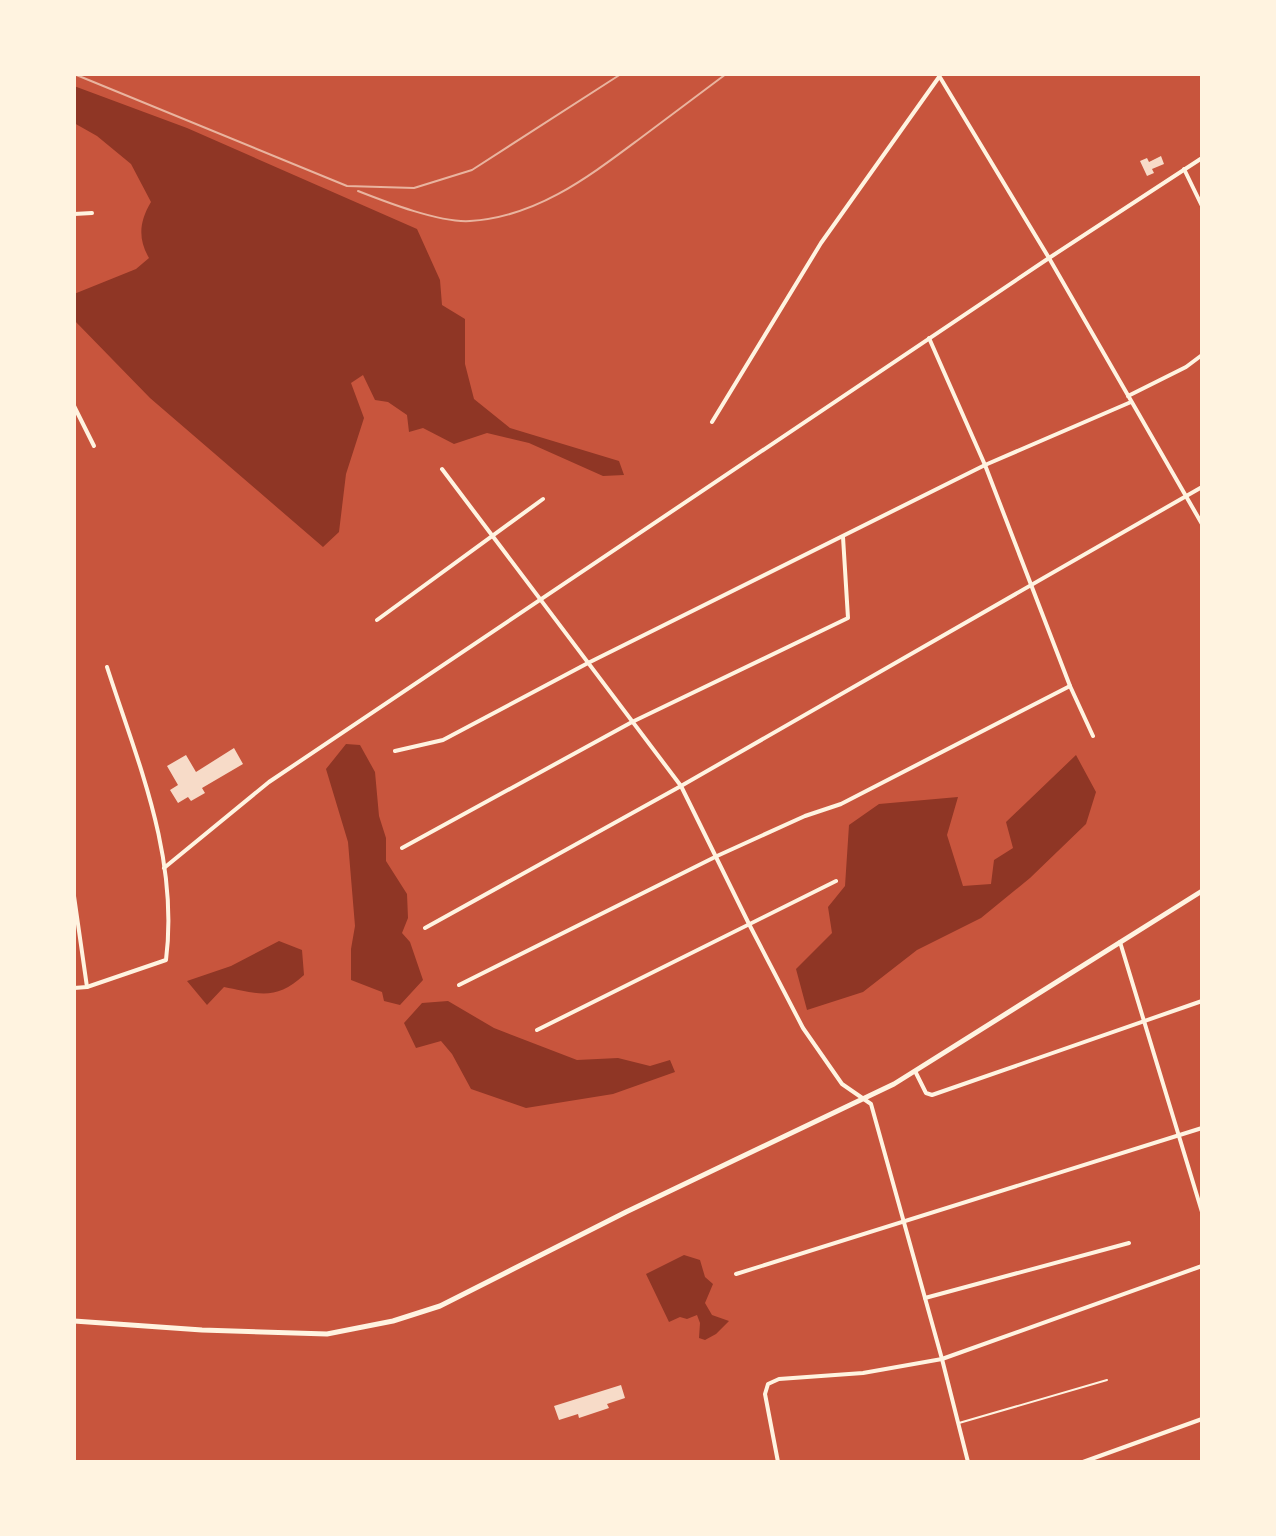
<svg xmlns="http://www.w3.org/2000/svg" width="1276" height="1536" font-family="'Playfair Display',serif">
<rect width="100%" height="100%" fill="#c8553d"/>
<g fill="#8f3625">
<path d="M74,86L187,128L417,229L440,280L442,305L465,319V364L474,399L510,428L619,461L624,475L603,476L529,443L487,433L454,444L423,428L409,432L407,415L388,402L375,400L363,375L351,383L364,418L346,474L339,532L323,547L150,398L74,320V294L136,269L149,258C138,239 139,222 151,202L131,164L97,136L74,123Z"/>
<path d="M346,744L360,745L375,772L379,816L386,838V861L407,894L408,918L402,933L410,942L423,980L400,1005L384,1001L382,992L351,980V949L355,926L348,842L326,769Z"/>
<path d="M1076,755L1096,792L1086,824L1030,878L981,918L917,950L863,992L807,1010L796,969L832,933L828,907L845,886L849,825L879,804L958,797L947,835L963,886L991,884L994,860L1013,848L1006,822Z"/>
<path d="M279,941L302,950L304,975C276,1001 259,994 224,987L207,1005L187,981L231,966Z"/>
<path d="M448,1001L494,1028L577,1060L618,1058L650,1066L670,1060L675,1072L613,1094L526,1108L471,1089L452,1054L441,1041L416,1048L404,1023L422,1003Z"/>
<path d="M684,1255L700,1260L705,1277L713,1284L705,1303L712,1315L729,1321L716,1334L705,1340L699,1338L700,1323L697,1315L687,1319L680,1317L669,1322L646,1274Z"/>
</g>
<g fill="#f7dbc8">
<path d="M1161,156L1164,164L1152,169L1154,173L1147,176L1140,161L1147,158L1149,162Z"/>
<path d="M234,748L243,764L202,788L205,793L191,801L188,797L178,803L170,790L178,785L167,766L186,755L196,772Z"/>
<path d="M621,1385L625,1398L607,1404L609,1408L579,1418L578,1414L559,1420L554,1406Z"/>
</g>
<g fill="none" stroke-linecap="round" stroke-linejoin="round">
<path stroke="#fff3e0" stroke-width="2" d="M959,1423L1107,1380"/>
<g stroke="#fff3e0" stroke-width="4">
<path d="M938,74L1049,258L1202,524"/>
<path d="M1184,169L1202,206"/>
<path d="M74,214L92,213"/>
<path d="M929,338L985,465L1070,686L1093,736"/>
<path d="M1128,396L1186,367L1202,355"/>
<path d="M74,406L94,446"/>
<path d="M712,422L821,243L939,77"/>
<path d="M442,469L681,786L749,924L803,1028L842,1084L871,1104L942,1359L968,1462"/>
<path d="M377,620L543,499"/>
<path d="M395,751L443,740L588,663L985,465L1131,402"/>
<path d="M402,848L632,722L848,618L843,537"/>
<path d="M164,868L269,782L1049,258L1202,158"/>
<path d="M74,896L87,987"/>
<path d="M425,928L681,786L1202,487"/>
<path d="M1120,942L1202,1212"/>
<path d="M459,985L717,856L805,816L841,804L1070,686"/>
<path d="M74,988L87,987L166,960C179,857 138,763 107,667"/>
<path d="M537,1030L836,881"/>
<path d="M915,1071L926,1093L932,1095L1202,1001"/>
<path d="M736,1274L1202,1128"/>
<path d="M925,1298L1129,1243"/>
<path d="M778,1462L765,1394L768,1384L779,1379L863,1373L942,1359L1202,1266"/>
<path d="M1083,1462L1202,1419"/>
</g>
<path stroke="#fff3e0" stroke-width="5" d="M74,1321L202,1330L327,1334L393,1321L440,1306L626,1212L894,1084L1202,891"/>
<g stroke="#e9b49f" stroke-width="2">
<path d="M74,74L347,186L414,188L472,170L621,74"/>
<path d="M358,191C386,202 440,223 470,221C536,217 587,178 638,140C667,118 697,96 726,74"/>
</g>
</g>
<rect width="1276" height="1536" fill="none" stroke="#fff3e0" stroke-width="152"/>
</svg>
